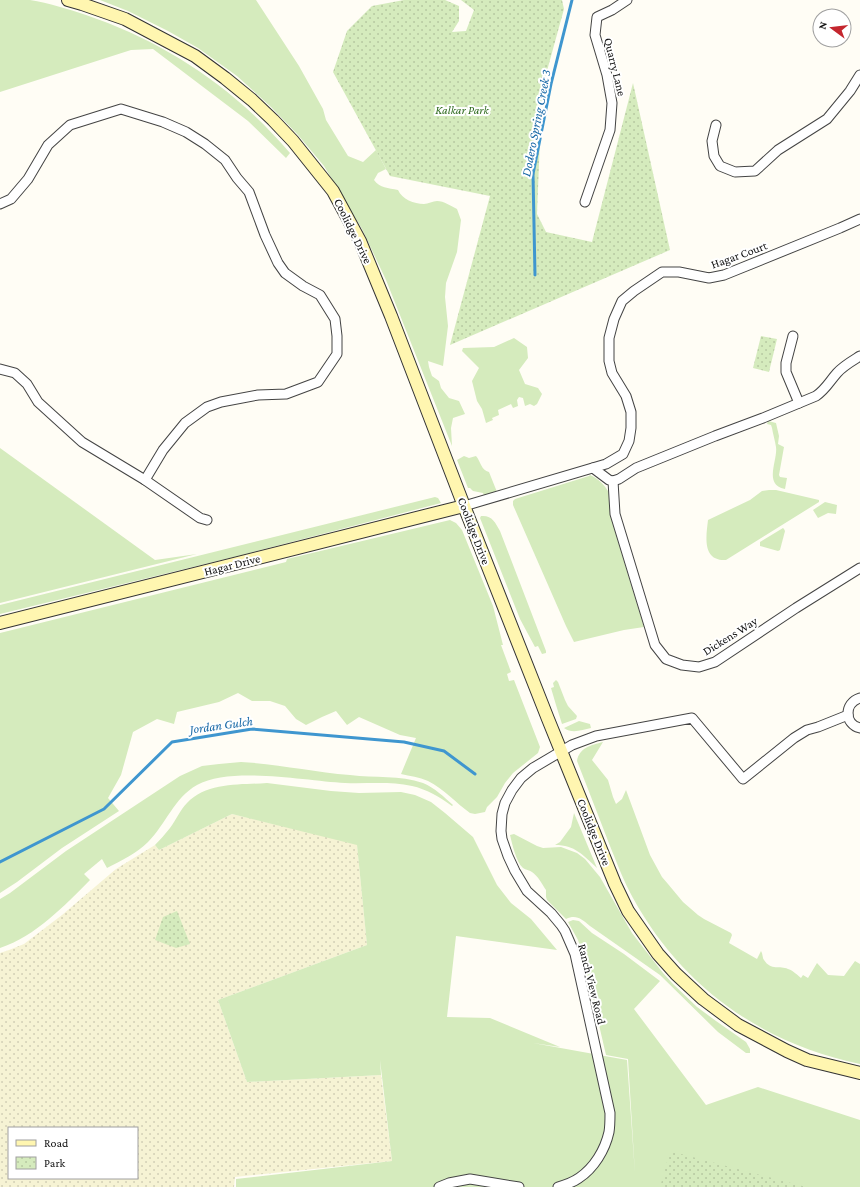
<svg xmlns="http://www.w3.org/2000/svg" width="860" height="1187" font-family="'Crimson Pro',serif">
<defs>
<pattern id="farmland-dots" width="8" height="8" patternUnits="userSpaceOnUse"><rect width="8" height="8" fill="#f6f3d4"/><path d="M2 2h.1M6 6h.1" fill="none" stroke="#d2cfb5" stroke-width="1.8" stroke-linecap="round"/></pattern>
<pattern id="park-dots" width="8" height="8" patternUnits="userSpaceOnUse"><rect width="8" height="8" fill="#d5ebbd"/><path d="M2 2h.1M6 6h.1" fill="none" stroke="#b6c8a1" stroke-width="1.8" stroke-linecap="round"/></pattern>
</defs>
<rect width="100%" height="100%" fill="#fffdf5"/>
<path fill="url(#farmland-dots)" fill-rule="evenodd" d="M232,814L357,844L367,945L218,1000L247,1082L381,1075L392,1161L235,1177L234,1187H0V953L9,950L24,944L62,915L116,869L155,845L159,850ZM9,1128H137V1178H9Z"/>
<g fill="#d5ebbd">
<path d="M0,0C10,0 21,0 30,0C49,3 68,9 86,15C145,35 199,66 245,107C261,121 276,137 290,153L286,158L248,121L153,49L131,50L0,92Z"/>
<path d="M100,0H256L299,66L323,109L326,120L348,156L363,162L376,150L386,169L378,173L374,180C380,188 388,188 398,190C402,199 414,204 424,204C428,204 433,201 437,201C444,201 451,206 457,209L461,220L457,252L446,283L445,297L448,326L443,366L428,361L429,367L432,376L439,381L441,388L449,398L459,401L465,414L453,418L451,428L452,446L386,280L362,229L324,166L298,135L271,107L237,76L198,48L168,31L128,11Z"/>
<path d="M514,338L527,347L528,358L519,370L525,384L538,388L542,394L537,404L534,406L530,404L525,406L523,398L519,397L517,400L518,406L513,408L511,404L498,410L499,415L492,418L493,420L486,423L482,409L477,401L472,381L479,368L462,351L463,348L494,347Z"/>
<path d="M768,421L776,423L779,436L778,444L784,447L779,475L780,477L787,478L785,489C763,485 778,460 776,447C775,441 773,434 772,428L771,425L767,424Z"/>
<path d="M0,448L155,560L197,554L0,603Z"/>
<path d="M464,456L469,458L476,456C481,462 481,470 489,472L497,492L484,495L483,493L473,491L470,488H468L457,460Z"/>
<path d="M590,475C597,478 604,484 608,491C612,499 609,509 611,518C622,555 633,591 644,627L624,630L574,642L566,626L513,505V501L515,499L589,476Z"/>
<path d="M769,490H776L819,500V502L726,560C702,561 706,537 708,520L750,500L762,491Z"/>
<path d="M435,497L438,498L441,503L242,555L0,614V605Z"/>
<path d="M825,502L837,505L836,514L828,513L818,518L813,510Z"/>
<path d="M481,516C492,515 495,522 500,531L546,651V653L542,654L538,646L535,647L520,619L480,518Z"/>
<path d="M450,520L456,523L462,530L493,606L503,645H501L511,672L507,674L509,681L514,680L540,747L538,753L513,773L505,783L497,797L487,807L485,812L475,814L470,813C456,803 444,789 428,781C419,777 410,776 401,774L416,738L400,735L359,717L347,725L336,711L322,717L306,725L296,719L285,706L270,701H252L238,693L219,702L177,712L174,724L157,719L133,732L121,775L108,798L119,811L62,848L17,882L0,893V633L286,562L287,559Z"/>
<path d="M783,528L784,529L785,531L780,550L778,551L760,546V542Z"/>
<path d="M556,680L558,682L565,700L568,706L577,716L576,719L562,724L556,705L551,688L554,687L553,683Z"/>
<path d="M579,721L590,724L591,728C582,730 572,734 564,728Z"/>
<path d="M603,742L592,760L608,780L613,797L616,804L622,799L626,790L650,855L662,877L668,884L683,902L698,915L704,919L731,933L732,935L729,943L757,959L761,951C763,954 762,957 764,960C771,971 780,965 788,969C794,971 797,975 801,978L803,975L808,978L817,963L828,975L844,976L855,961L860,964V1064C761,1043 682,987 633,898C624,882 617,863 610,846C599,817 588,789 577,761C579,748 591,745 603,742Z"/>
<path d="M241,762C278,764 313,772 350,775C375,778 400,775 423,783C435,788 444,797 453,805L452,806C440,797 426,789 412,786C390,781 367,784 345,783C305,781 232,766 197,785C174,798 166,824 148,842C137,853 121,861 107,868L102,859L84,874L90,880C64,906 36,936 0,948V899L10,893L66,851L180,776L202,766L219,764Z"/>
<path d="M267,783L331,791L359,793L401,792L415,795L431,802L445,813L473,837L497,885L511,903L531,919L557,950L456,936L447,1017L490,1018L560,1047L533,1043L627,1060L635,1174L628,1059L606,1055L583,956L578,940L568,922L573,920L579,921L592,933L624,954L660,981L634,1009L706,1105L758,1087L860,1120V1187H236V1179L392,1161L380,1060L381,1075L247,1082L218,1000L367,945L357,845L232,814L159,850L155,845C160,840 165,834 170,828C176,820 180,810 187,803C207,782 241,785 267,783Z"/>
<path d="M574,813L597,868C583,855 575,845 555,845L560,842L571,827Z"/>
<path d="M514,834L537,846L543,848L561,847L577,853L585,859L600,877L632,933L663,973L673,984L697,1007L716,1021L746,1042L750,1049V1053H746L718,1032L660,975L590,926C582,919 576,914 566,919L547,900L546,897V890C542,884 538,876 532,872C529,870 526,870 523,868C516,862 512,843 510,835Z"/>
</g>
<g fill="url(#park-dots)">
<path d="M404,0H445L459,6V21L452,32L466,31L474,10L461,0H562L564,9L542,89L537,214L546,232L592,242L633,83L670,250L450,345L490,196L390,176L333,72L347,31L372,6Z"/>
<path d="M761,336L777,339L769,372L753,368Z"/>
<path d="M177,911L190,944L176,948L155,940L163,917Z"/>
<path d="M670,1151L806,1187H660Z"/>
</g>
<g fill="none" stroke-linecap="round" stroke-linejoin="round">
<g stroke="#3f96cf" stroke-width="3">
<path d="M535,275L533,174L551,84L572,0"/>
<path d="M0,862L104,809L172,742L252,729L404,742L444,751L475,774"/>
</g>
<defs>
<g id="street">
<path d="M716,125L712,141L714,156L720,166L735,172L755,171L778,150L827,119L850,91L860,75"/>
<path d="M585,202L610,130L612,103L607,75L595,35L597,17L612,10L627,0"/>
<path d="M0,204L11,199L28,179L48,145L70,125L121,109L163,122L186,132L205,144L225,160L237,178L249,192L265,235L278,263L285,273L303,286L320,295L335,319L337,336V354L318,382L286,394L258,395L221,402L207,407L185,423L163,450L145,480"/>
<path d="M793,336L786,363V372L799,403"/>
<path d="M0,369L15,373L27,384L38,402L82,442L145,480L200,518L207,520"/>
<path d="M593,468L609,480L613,481L619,479L636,468L715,436L763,418L816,396C826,389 829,382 837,373C843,366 852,361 860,356"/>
<path d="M613,481L615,514L655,645L666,659L682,665L699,667L715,662L796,608L860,568"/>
<path d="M464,506L606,464L623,454L629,441L631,428V412L626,396L612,373L609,361V338L614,319L622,301L634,291L662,272H679L709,278L724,275L840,228L860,219"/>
<path d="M860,698C844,703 844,724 860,728"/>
<path d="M439,1187L449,1183L470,1179L519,1187"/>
<path d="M558,1187C565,1185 572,1183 579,1178C594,1168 605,1150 609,1132C610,1126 610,1119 610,1113L575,954L565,931L561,925L551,913L527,891L515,871L508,856L502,839L501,831L502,814L505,803L512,790L521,778L533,768L572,745L596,736L692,718L743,779L794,738L807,730L818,727L848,715"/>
</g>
<g id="secondary">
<path d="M68,0L82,4L125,19L195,56L225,78L252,100L273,120L293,141L333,191L360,241L391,316L464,506L548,719L615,884L628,911L658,954L676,974L703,999L738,1025L787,1051L807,1060L860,1073"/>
<path d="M0,623L464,506"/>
</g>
</defs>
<use href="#street" stroke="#444" stroke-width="11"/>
<use href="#secondary" stroke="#333" stroke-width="14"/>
<use href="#street" stroke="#fff" stroke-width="9"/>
<use href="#secondary" stroke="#fff6b0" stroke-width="12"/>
</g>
<g text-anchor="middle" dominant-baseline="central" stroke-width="4" stroke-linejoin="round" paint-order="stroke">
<g font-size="12" fill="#111" stroke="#fff">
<text transform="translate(615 67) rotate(76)">Quarry Lane</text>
<text transform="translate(353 231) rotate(64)">Coolidge Drive</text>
<text transform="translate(739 255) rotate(-20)">Hagar Court</text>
<text transform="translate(474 531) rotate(69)">Coolidge Drive</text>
<text transform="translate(232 565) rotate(-14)">Hagar Drive</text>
<text transform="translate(730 636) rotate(-32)">Dickens Way</text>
<text transform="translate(594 832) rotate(68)">Coolidge Drive</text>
<text transform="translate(592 984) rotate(76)">Ranch View Road</text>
</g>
<g font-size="12" font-style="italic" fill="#2f6b1f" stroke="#fff">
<text x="462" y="110">Kalkar Park</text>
</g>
<g font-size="13" font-style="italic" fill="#1768a6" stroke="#fff">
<text transform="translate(536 123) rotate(-79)">Dodero Spring Creek 3</text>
<text transform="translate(221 725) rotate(-8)">Jordan Gulch</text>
</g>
</g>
<rect x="8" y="1127" width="130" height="52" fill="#ffffff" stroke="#a0a0a0"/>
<rect x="16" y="1140" width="20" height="6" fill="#fff6b0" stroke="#a0a0a0"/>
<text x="44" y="1147" font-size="12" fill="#111111">Road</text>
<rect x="16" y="1157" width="20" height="12" fill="url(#park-dots)" stroke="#a0a0a0"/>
<text x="44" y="1167" font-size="12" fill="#111111">Park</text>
<g transform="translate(832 28) rotate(285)"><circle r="19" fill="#ffffff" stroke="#a0a0a0"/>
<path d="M0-3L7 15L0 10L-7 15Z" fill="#c4262e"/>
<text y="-6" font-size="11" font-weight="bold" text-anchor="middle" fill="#111111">N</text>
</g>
</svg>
